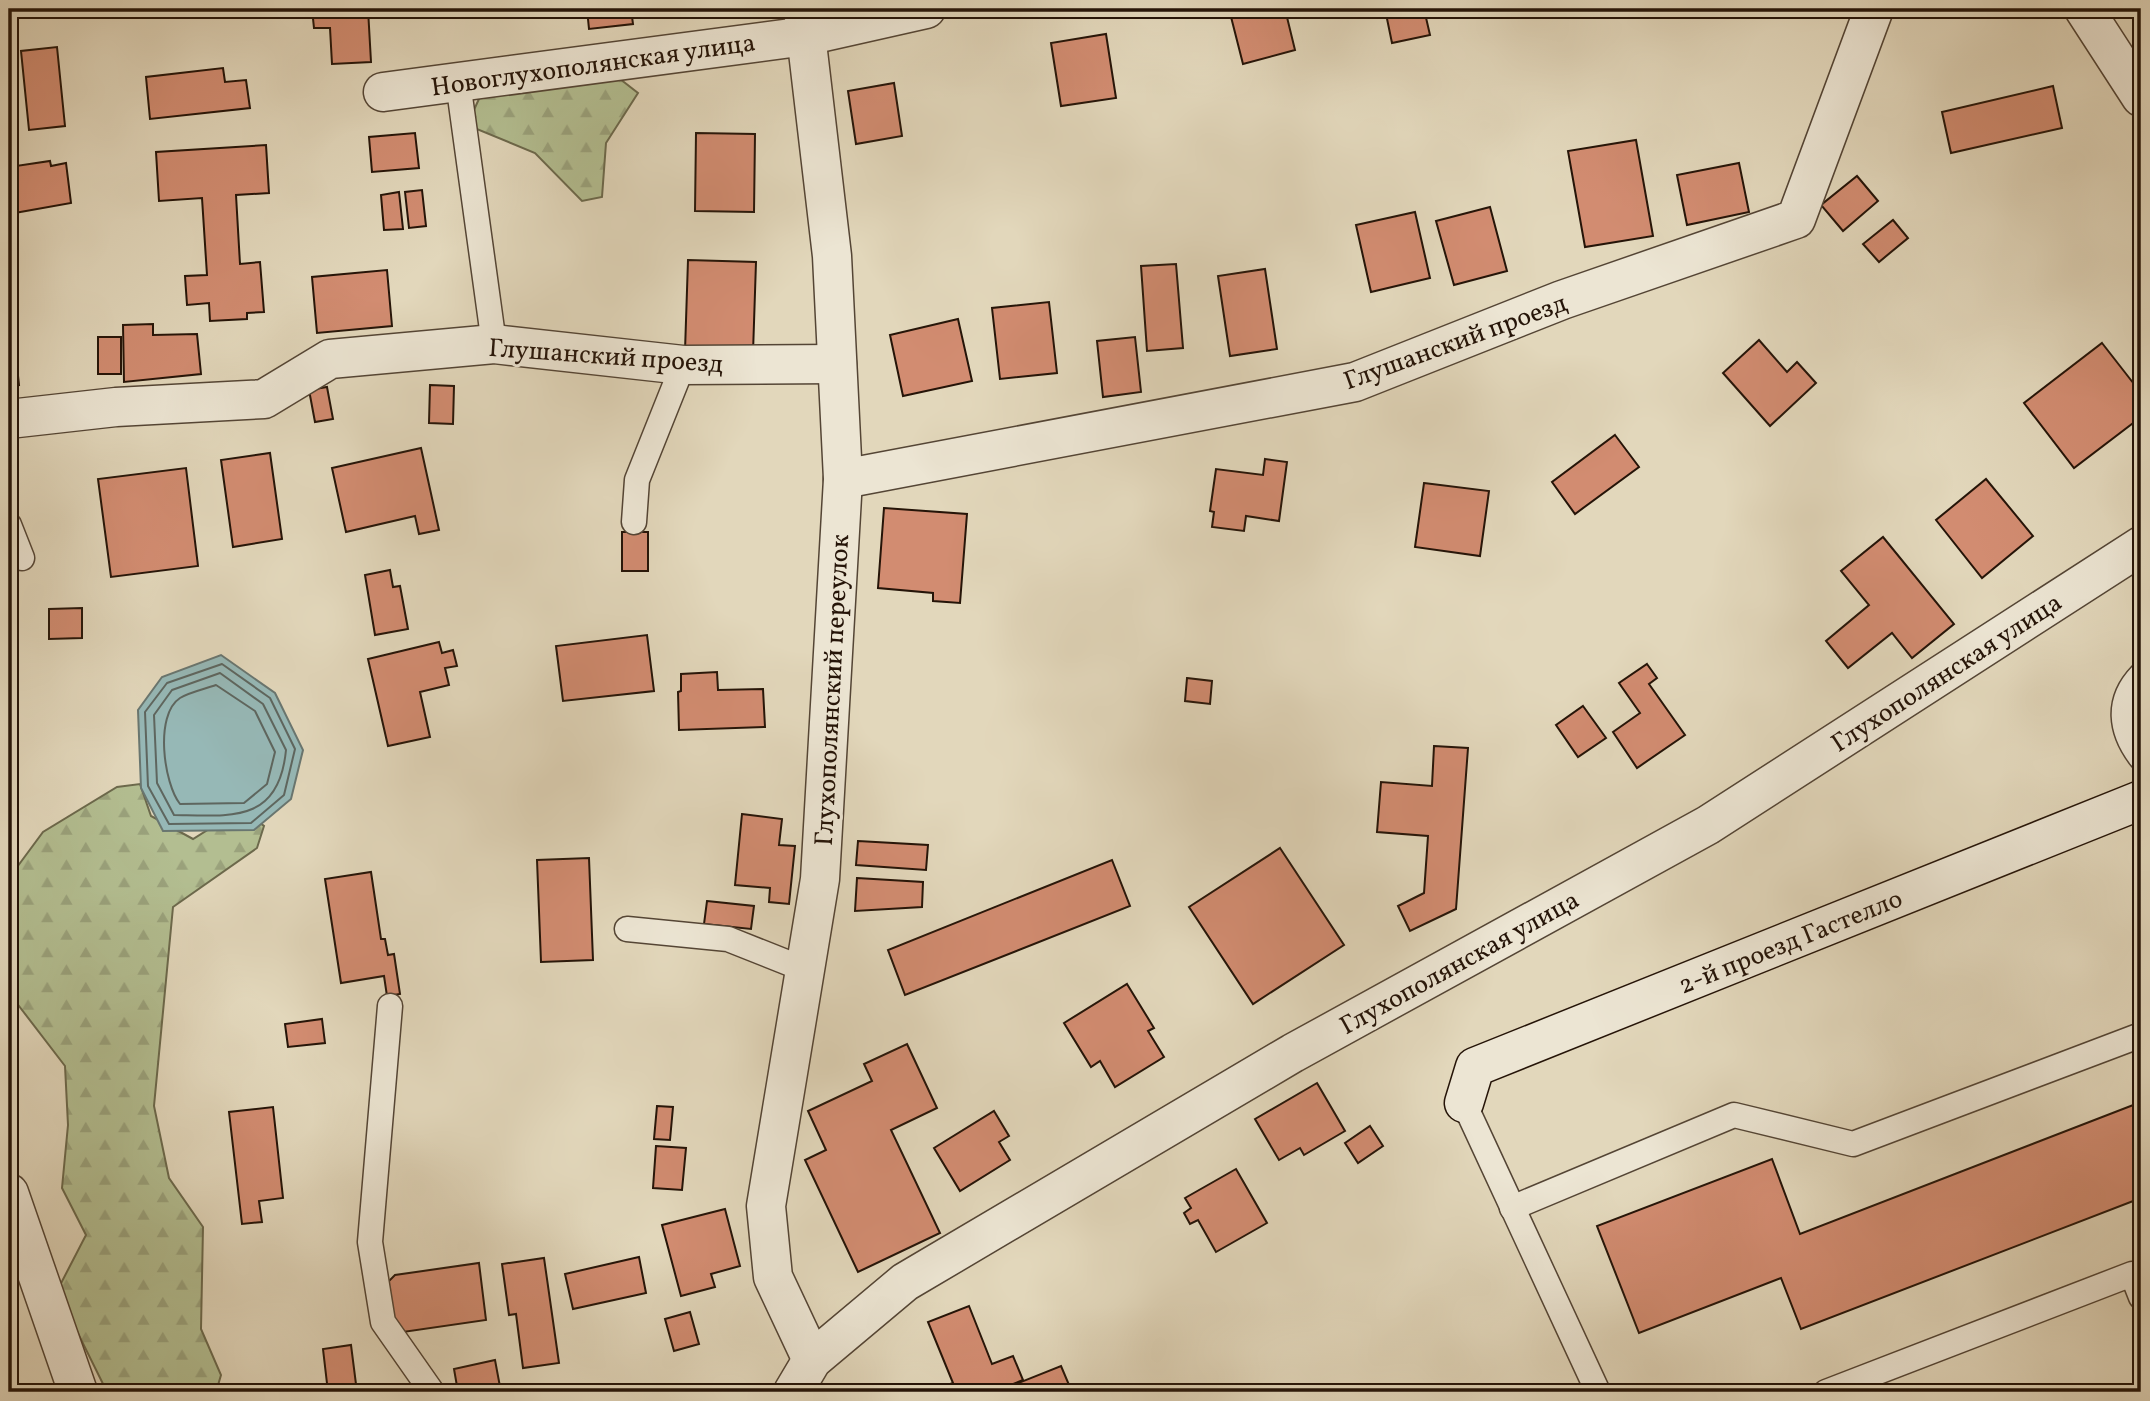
<svg xmlns="http://www.w3.org/2000/svg" width="2150" height="1401" font-family="Vollkorn,serif">
  <style>
    .forest { fill: url(#forest-firs); stroke: #6c694c; stroke-width: 2 }
    .water { fill: #96b8b6; stroke: #697670; stroke-width: 2 }
    .lines { fill: none; stroke-linecap: round; stroke-linejoin: round }
    .shore { stroke: #5e665f; stroke-width: 2 }
    .building { fill: #d28c71; stroke: #251408; stroke-width: 2 }
    .lane-casing { stroke: #544535; stroke-width: 27 }
    .street-casing { stroke: #544535; stroke-width: 41 }
    .secondary-casing { stroke: #251408; stroke-width: 41 }
    .lane { stroke: #ece5d3; stroke-width: 24 }
    .street { stroke: #ece5d3; stroke-width: 38 }
    .secondary { stroke: #ece5d3; stroke-width: 38 }
    .labels { text-anchor: middle; stroke-width: 6; stroke-linejoin: round; paint-order: stroke }
    .street-label { font-size: 26px; fill: #251408; stroke: #ece5d3 }
  </style>
  <defs>
    <pattern id="forest-firs" width="22" height="20" patternUnits="userSpaceOnUse" patternTransform="scale(1.75)"><rect width="22" height="20" fill="#b3be91"/><path d="M5 1l3.5 6h-7zM16 11l3.5 6h-7z" fill="#9aa27c"/></pattern>
  </defs>
  <rect width="100%" height="100%" fill="#e2d7bb"/>
  <filter id="stains"><feTurbulence type="fractalNoise" baseFrequency=".00286" numOctaves="4"/><feColorMatrix values="0 0 0 0 .2 0 0 0 0 .09 0 0 0 0 .02 0 0 0 .5 -.17"/></filter>
  <radialGradient id="worn" r=".72"><stop offset=".6" stop-color="#630" stop-opacity="0"/><stop offset="1" stop-color="#630" stop-opacity=".3"/></radialGradient>
  <g class="forest">
    <path d="M611,72L638,93L606,143L602,197L582,201L535,153L467,125L484,88Z"/>
    <path d="M140,784L151,816L193,839L241,809L264,826L257,848L173,907L154,1106L169,1178L203,1227L201,1329L221,1375L216,1392H107L57,1291L86,1235L62,1188L68,1125L65,1066L9,993V878L43,832L117,787Z"/>
  </g>
  <path class="water" d="M221,655L275,693L303,750L291,799L254,830L163,831L141,788L138,710L162,677Z"/>
  <g class="lines">
    <g class="shore">
      <path d="M222,664L270,698L295,749L284,795L251,823L169,824L148,786L145,712L167,683Z"/>
      <path d="M220,673L263,704L286,750C279,823 232,816 174,815L157,783L154,715L172,690Z"/>
      <path d="M216,685L255,711L275,752L267,784L244,803L180,804C164,784 154,715 180,698C190,692 205,689 216,685Z"/>
    </g>
  </g>
  <g class="building">
    <path d="M312,9H368L371,62L332,64L330,28H314Z"/>
    <path d="M587,9H631L633,24L589,29Z"/>
    <path d="M1229,9H1285L1295,50L1243,64Z"/>
    <path d="M1385,9H1424L1430,35L1392,43Z"/>
    <path d="M1106,34L1116,98L1061,106L1051,43Z"/>
    <path d="M57,47L65,126L29,130L21,51Z"/>
    <path d="M223,68L225,82L246,80L250,108L150,119L146,77Z"/>
    <path d="M894,83L902,136L856,144L848,91Z"/>
    <path d="M2053,86L2062,128L1951,153L1942,112Z"/>
    <path d="M415,133L419,168L372,172L369,137Z"/>
    <path d="M696,133L755,134L754,212L695,211Z"/>
    <path d="M1636,140L1653,236L1585,247L1568,151Z"/>
    <path d="M266,145L269,193L236,195L240,264L260,262L264,312L247,313V319L210,321L209,303L187,305L185,276L207,275L202,198L159,201L156,152Z"/>
    <path d="M50,161L51,166L66,163L71,203L9,214V167Z"/>
    <path d="M1739,163L1749,212L1687,225L1677,175Z"/>
    <path d="M1857,176L1878,201L1843,231L1821,205Z"/>
    <path d="M422,190L426,226L409,228L405,192Z"/>
    <path d="M399,192L403,229L384,230L381,195Z"/>
    <path d="M1490,207L1507,271L1454,285L1436,221Z"/>
    <path d="M1415,212L1430,278L1371,292L1356,225Z"/>
    <path d="M1893,220L1908,238L1879,262L1863,244Z"/>
    <path d="M688,260L756,262L753,353L685,351Z"/>
    <path d="M1176,264L1183,348L1147,351L1141,266Z"/>
    <path d="M1265,269L1277,349L1230,356L1218,276Z"/>
    <path d="M387,270L392,326L317,333L312,277Z"/>
    <path d="M9,293L19,385L9,386Z"/>
    <path d="M1049,302L1057,373L1000,379L992,308Z"/>
    <path d="M958,319L972,381L903,396L890,335Z"/>
    <path d="M153,324V335L197,334L201,374L124,382L123,325Z"/>
    <rect x="98" y="337" width="23" height="37"/>
    <path d="M1135,337L1141,392L1103,397L1097,341Z"/>
    <path d="M1759,340L1787,372L1797,362L1816,383L1770,426L1723,373Z"/>
    <path d="M2102,343L2141,393V417L2074,468L2024,403Z"/>
    <path d="M430,385L454,386L453,424L429,423Z"/>
    <path d="M327,387L333,419L315,422L309,390Z"/>
    <path d="M1615,435L1639,467L1575,514L1552,482Z"/>
    <path d="M421,448L439,530L419,534L415,516L346,532L332,468Z"/>
    <path d="M270,453L282,539L233,547L221,460Z"/>
    <path d="M1265,459L1287,462L1279,521L1246,516L1244,531L1212,527L1214,512L1210,511L1216,469L1263,475Z"/>
    <path d="M186,468L198,566L111,577L98,479Z"/>
    <path d="M1986,479L2033,536L1982,578L1936,520Z"/>
    <path d="M1424,483L1489,491L1480,556L1415,547Z"/>
    <path d="M884,508L967,514L960,603L933,601V593L878,588Z"/>
    <rect x="622" y="532" width="26" height="39"/>
    <path d="M1883,537L1954,624L1912,658L1892,633L1848,668L1826,641L1869,605L1841,571Z"/>
    <path d="M390,570L393,587L400,586L408,629L375,635L365,575Z"/>
    <path d="M82,608V638L49,639V609Z"/>
    <path d="M647,635L654,691L563,701L556,646Z"/>
    <path d="M439,642L442,653L453,650L457,666L445,668L449,685L420,692L430,737L388,746L368,659Z"/>
    <path d="M1647,664L1657,678L1649,684L1685,735L1637,768L1613,732L1640,713L1619,683Z"/>
    <path d="M717,672L718,690L763,689L765,727L679,730L678,692L681,691V674Z"/>
    <path d="M1187,678L1212,681L1210,704L1185,701Z"/>
    <path d="M1583,706L1606,738L1578,757L1556,725Z"/>
    <path d="M1434,746L1468,748L1456,909L1410,931L1398,906L1424,893L1428,836L1377,832L1381,782L1432,786Z"/>
    <path d="M742,814L782,819L779,845L795,846L789,904L769,902L770,888L735,885Z"/>
    <path d="M858,841L928,845L926,870L856,865Z"/>
    <path d="M1280,848L1344,945L1253,1004L1189,907Z"/>
    <path d="M589,858L593,960L541,962L537,860Z"/>
    <path d="M1112,860L1130,906L905,995L888,950Z"/>
    <path d="M371,872L381,939H385L388,955L394,954L400,994L387,996L384,976L341,983L325,879Z"/>
    <path d="M857,878L923,882L922,907L855,911Z"/>
    <path d="M707,901L754,906L751,929L704,924Z"/>
    <path d="M1127,984L1154,1028L1148,1031L1164,1057L1115,1087L1100,1061L1091,1067L1064,1023Z"/>
    <path d="M322,1019L325,1043L288,1047L285,1024Z"/>
    <path d="M907,1044L937,1108L891,1130L940,1233L858,1272L805,1160L826,1150L808,1111L872,1081L864,1064Z"/>
    <path d="M1317,1083L1345,1131L1304,1155L1300,1148L1279,1160L1255,1119Z"/>
    <path d="M2141,1102V1198L1801,1329L1781,1278L1639,1333L1597,1226L1772,1159L1800,1234Z"/>
    <path d="M657,1106L673,1107L670,1140L654,1139Z"/>
    <path d="M273,1107L283,1198L259,1201L262,1222L242,1224L229,1112Z"/>
    <path d="M994,1111L1009,1136L999,1142L1010,1160L960,1191L934,1148Z"/>
    <path d="M1370,1126L1383,1146L1358,1163L1345,1143Z"/>
    <path d="M656,1146L686,1148L682,1190L653,1188Z"/>
    <path d="M1236,1169L1267,1223L1216,1252L1198,1220L1190,1224L1184,1213L1191,1208L1185,1198Z"/>
    <path d="M725,1209L740,1266L711,1274L715,1287L681,1296L662,1225Z"/>
    <path d="M639,1257L646,1293L573,1309L565,1274Z"/>
    <path d="M544,1258L559,1363L523,1368L516,1314L509,1315L502,1264Z"/>
    <path d="M9,1262L18,1283L9,1288Z"/>
    <path d="M479,1263L486,1320L403,1332L388,1320L384,1286L395,1275Z"/>
    <path d="M969,1306L992,1364L1013,1356L1023,1380L993,1392H937L936,1389L953,1383L928,1322Z"/>
    <path d="M690,1312L699,1344L674,1351L665,1319Z"/>
    <path d="M351,1345L357,1392H328L323,1349Z"/>
    <path d="M495,1360L501,1392H458L454,1369Z"/>
    <path d="M1061,1366L1072,1392H996Z"/>
  </g>
  <g class="lines">
    <defs>
      <g id="lane">
        <path d="M458,82L494,344"/>
        <path d="M634,522L637,480L683,365"/>
        <path d="M9,525L22,558"/>
        <path d="M2141,675C2116,701 2120,731 2141,758"/>
        <path d="M627,929L728,939L806,970"/>
        <path d="M390,1006L370,1242L383,1322L432,1392"/>
        <path d="M1464,1103L1598,1392"/>
        <path d="M1512,1208L1734,1115L1853,1144L2141,1035"/>
        <path d="M1826,1392L2132,1274L2141,1297"/>
      </g>
      <g id="street">
        <path d="M803,9L832,256L843,479L820,879L766,1206L773,1277L812,1360"/>
        <path d="M2084,9L2141,97"/>
        <path d="M383,92L806,36L926,9"/>
        <path d="M9,419L116,407L264,399L330,359L494,344L683,365L837,364"/>
        <path d="M843,479L1355,382L1562,300L1796,219L1874,9"/>
        <path d="M9,1193L78,1392"/>
        <path d="M793,1392L812,1360L905,1282L1293,1053L1708,825L2141,546"/>
      </g>
      <path id="secondary" d="M1464,1103L1475,1067L2141,800"/>
    </defs>
    <use href="#lane" class="lane-casing"/>
    <use href="#street" class="street-casing"/>
    <use href="#secondary" class="secondary-casing"/>
    <use href="#lane" class="lane"/>
    <use href="#street" class="street"/>
    <use href="#secondary" class="secondary"/>
  </g>
  <g class="labels">
    <g class="street-label">
      <text transform="translate(593 64) rotate(-8)" y="9">Новоглухополянская улица</text>
      <text transform="translate(1455 341) rotate(-20)" y="9">Глушанский проезд</text>
      <text transform="translate(606 355) rotate(4)" y="9">Глушанский проезд</text>
      <text transform="translate(1946 672) rotate(-33)" y="9">Глухополянская улица</text>
      <text transform="translate(831 690) rotate(-87)" y="9">Глухополянский переулок</text>
      <text transform="translate(1790 941) rotate(-22)" y="9">2-й проезд Гастелло</text>
      <text transform="translate(1459 962) rotate(-29)" y="9">Глухополянская улица</text>
    </g>
  </g>
  <rect width="2150" height="1401" fill="none" stroke="#e2d7bb" stroke-width="35"/>
  <rect x="10" y="10" width="2129" height="1380" fill="none" stroke="#251408" stroke-width="3.5"/>
  <rect x="18" y="18" width="2115" height="1366" fill="none" stroke="#251408" stroke-width="2"/>
  <rect width="100%" height="100%" filter="url(#stains)"/>
  <rect width="100%" height="100%" fill="url(#worn)"/>
</svg>
